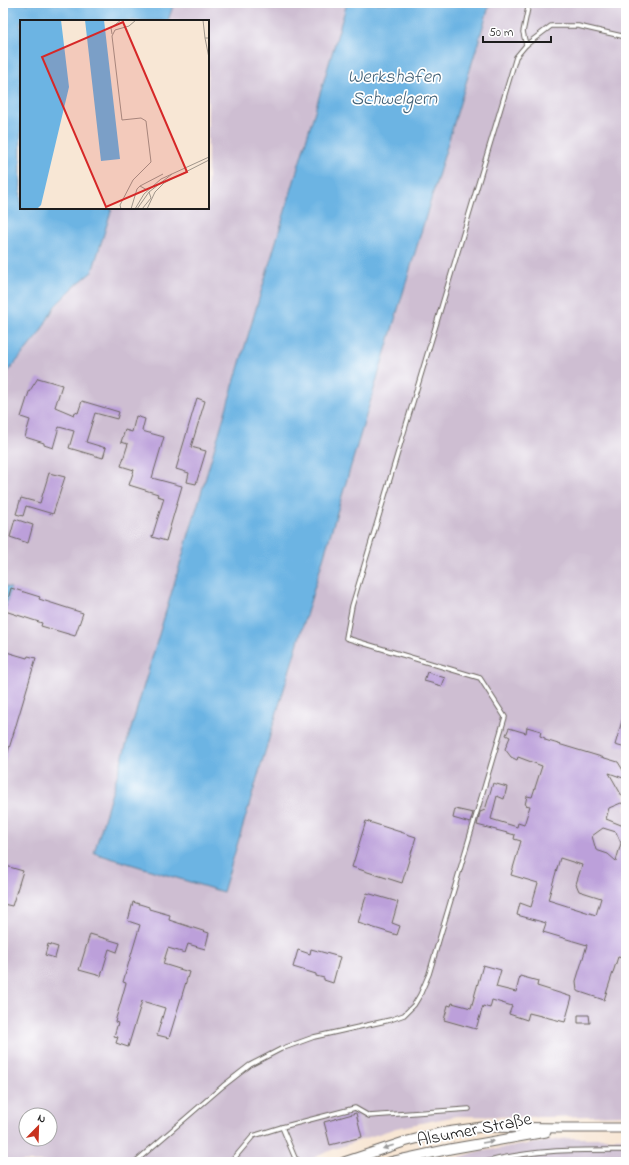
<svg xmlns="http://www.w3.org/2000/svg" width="629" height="1165" font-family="'Indie Flower',sans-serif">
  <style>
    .industrial { fill: #cebed2; fill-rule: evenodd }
    .water { fill: #6cb4e3; stroke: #446880 }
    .building { fill: #bca0da; fill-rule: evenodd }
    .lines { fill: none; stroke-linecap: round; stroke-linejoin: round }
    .service-casing { stroke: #69635d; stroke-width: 5.5 }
    .tertiary-casing { stroke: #69635d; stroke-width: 11 }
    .service { stroke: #fff; stroke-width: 3.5 }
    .tertiary { stroke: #fff; stroke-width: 9 }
    .oneway { fill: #999 }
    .labels { text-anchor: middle; stroke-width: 3.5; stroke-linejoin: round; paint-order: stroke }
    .street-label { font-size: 18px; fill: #1c1c1c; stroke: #fff }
    .water-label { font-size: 19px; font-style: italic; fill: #406076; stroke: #fff }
    .inset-road { fill: none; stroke: #a0968b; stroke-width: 1 }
    .view { fill: #d62828; fill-opacity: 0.15; stroke: #d62828; stroke-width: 2 }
    .inset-edge { fill: none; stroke: #1c1c1c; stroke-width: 2 }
  </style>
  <rect width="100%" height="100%" fill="#fff"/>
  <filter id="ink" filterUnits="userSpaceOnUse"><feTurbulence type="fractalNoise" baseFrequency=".025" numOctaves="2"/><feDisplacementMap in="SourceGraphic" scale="8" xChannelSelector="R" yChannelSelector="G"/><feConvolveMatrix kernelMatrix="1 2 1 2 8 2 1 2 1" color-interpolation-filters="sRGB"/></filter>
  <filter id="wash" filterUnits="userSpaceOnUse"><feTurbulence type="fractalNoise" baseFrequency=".012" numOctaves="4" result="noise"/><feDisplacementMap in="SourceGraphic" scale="16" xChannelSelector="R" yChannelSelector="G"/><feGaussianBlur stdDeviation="0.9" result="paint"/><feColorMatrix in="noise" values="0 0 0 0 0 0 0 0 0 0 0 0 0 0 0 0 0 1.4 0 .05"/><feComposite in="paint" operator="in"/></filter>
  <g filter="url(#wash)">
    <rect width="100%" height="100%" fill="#f8e7d5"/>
    <g class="industrial">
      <path d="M174,3H347L95,852L223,892L490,3H626V1115L547,1117L456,1116L396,1128L334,1149L304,1162H3V378L39,334L55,307L76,285L92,272L112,208H208V21H168ZM26,1115H50V1139H26Z"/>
      <path d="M569,1138H626V1162H444L476,1152Z"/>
    </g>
    <g class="water">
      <path d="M3,3H174L168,21H21V208H112L92,272L76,285L55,306L39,334L3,378Z"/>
      <path d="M347,3H490L223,892L94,853Z"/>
      <path d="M3,586L11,588L5,611L3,610Z"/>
    </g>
    <g id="blocks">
      <g class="building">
        <path d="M38,378L62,385L55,407L74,415L75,412L78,413L82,401L119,412L117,419L95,413L86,442L106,448L103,458L69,448L74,431L59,427L53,448L44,445V443L25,437L30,420L21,417L29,392Z"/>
        <path d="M197,398L205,401L191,447L206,451L196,484L187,482L189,473L176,469Z"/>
        <path d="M136,416L145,419L142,431L164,437L152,478L182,486L166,541L152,537L164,498L157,496L158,494L129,485L134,470L121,466L128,444L121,442L125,430L132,432Z"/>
        <path d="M49,473L65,477L53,514L26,506L23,516L16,514L21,498L40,503Z"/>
        <path d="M15,519L33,525L28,543L10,537Z"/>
        <path d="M11,588L40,597L39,599L83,613L75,636L41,626L42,623L5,611Z"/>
        <path d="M3,651L27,658L28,656L36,658L5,762H3Z"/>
        <path d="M427,672L445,678L442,686L424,681Z"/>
        <path d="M624,714H626V748L615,745Z"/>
        <path d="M527,727L541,731L540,736L545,738V740L618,762L626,775V779L609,773L622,796L626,797V805L621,803L609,808L606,819L626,827V959L618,957L604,1000L577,991L576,981L587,945L543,932L546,923L517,915L520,903L531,907L538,883L511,875L521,841L514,839L515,835L477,825L480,812L485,810L493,783L507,787L504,799L497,796L491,819L517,827L518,823L524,825L530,806L525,805L527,796L532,797L542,766L518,757L517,760L511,757L505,749L510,737L506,735L509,728L526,733ZM603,828L616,832L621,843L616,861L608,854L596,850L592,836ZM560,858L582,865L576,884L579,891L601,898L596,915L548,900Z"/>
        <path d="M455,809L473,813L470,823L453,818Z"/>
        <path d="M366,821L416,837L402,883L352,867Z"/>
        <path d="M6,866L23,871L12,906L3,904V875Z"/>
        <path d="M367,893L398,902L392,923L400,926L397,935L358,923Z"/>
        <path d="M133,902L149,907V909L170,915L169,920L209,933L205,949L188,944L185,953L168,948L163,964L189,972L169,1038L157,1035L165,1008L142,1001L128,1047L116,1043L118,1037L114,1036L118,1023L115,1022L126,983L123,982L140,925L128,921Z"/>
        <path d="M90,934L120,943L117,952L109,949L101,976L79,970Z"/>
        <path d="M48,944L58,947L55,958L45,955Z"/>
        <path d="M311,949L340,957L333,983L324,980V978L316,976V974L293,967L298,950L310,954Z"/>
        <path d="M483,965L501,970L496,987L516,992L520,976L538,981L537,986L572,997L565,1022L529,1013L527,1020L509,1014L512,1006L492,1000L490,1008L483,1006L476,1029L444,1020L448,1005L451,1006L452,1003L471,1008Z"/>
        <path d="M578,1015H589L590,1023H578Z"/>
        <path d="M356,1113L362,1137L330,1145L324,1122Z"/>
      </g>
    </g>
  </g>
  <g filter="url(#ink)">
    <use href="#blocks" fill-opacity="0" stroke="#69635d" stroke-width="1"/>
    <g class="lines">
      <defs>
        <g id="service">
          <path d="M526,45L523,32L529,3"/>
          <path d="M282,1127L355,1108L369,1116L469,1109"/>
          <path d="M135,1162L223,1086L250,1065L281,1049L314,1037L390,1020L404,1015L414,1005L420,995L429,974L505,717L480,678L346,638L352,606L516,57L526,45L551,26H578L626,37"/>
          <path d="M231,1162L253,1136L282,1127L295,1158L301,1162"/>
          <path d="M486,1162C533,1149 577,1150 626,1150"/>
        </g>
        <g id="tertiary">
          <path d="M344,1162L404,1142L439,1133L482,1127L565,1128H626"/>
          <path d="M390,1162L450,1149L546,1132"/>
        </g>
      </defs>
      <use href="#service" class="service-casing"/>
      <use href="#tertiary" class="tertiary-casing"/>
      <use href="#service" class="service"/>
      <use href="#tertiary" class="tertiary"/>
    </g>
    <defs><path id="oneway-solid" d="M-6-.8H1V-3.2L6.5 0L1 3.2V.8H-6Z"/></defs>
    <g class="oneway">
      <use href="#oneway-solid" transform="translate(488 1142) rotate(-10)"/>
      <use href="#oneway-solid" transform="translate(388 1147) rotate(162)"/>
    </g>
  </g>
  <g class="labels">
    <g class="street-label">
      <text transform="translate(474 1129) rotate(-11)" y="6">Alsumer Straße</text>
    </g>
    <g class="water-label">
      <text x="394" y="82">Werkshafen<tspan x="394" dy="22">Schwelgern</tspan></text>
    </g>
  </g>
  <g transform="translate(20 20)">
    <rect width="189" height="189" fill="#f8e7d5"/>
    <path d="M0,0H41L49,67L21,185L17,189H0ZM65,0H84L100,139L81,141Z" fill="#6cb4e3"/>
    <path class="inset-road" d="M183,0L185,18H189M92,14L91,8L101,0M185,18L189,38M120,166L143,154M101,189L100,185L113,160L131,142L126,101L121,98L102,100L92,16L95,10L109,6L116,0M111,189L117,169L120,166L127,170M115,189L124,174L141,159L189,137M117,189L129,172L152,154M122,189L131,178L129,172M127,189L135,172L144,163L189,140"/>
    <path class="view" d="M103,2L167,152L86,187L22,37Z"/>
    <rect width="189" height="189" class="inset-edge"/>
  </g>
  <rect width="629" height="1165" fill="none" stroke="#fff" stroke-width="16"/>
  <g transform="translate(38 1127) rotate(23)"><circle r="19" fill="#ffffff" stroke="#a4a4a4"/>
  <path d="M0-3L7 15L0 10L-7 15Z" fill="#c8321e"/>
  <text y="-6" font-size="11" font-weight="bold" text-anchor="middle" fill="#1c1c1c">N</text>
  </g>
  <path d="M483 36v6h68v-6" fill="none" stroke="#1c1c1c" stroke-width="2"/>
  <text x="489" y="36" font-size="12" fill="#1c1c1c" stroke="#ffffff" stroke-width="3" paint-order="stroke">50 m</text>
</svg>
